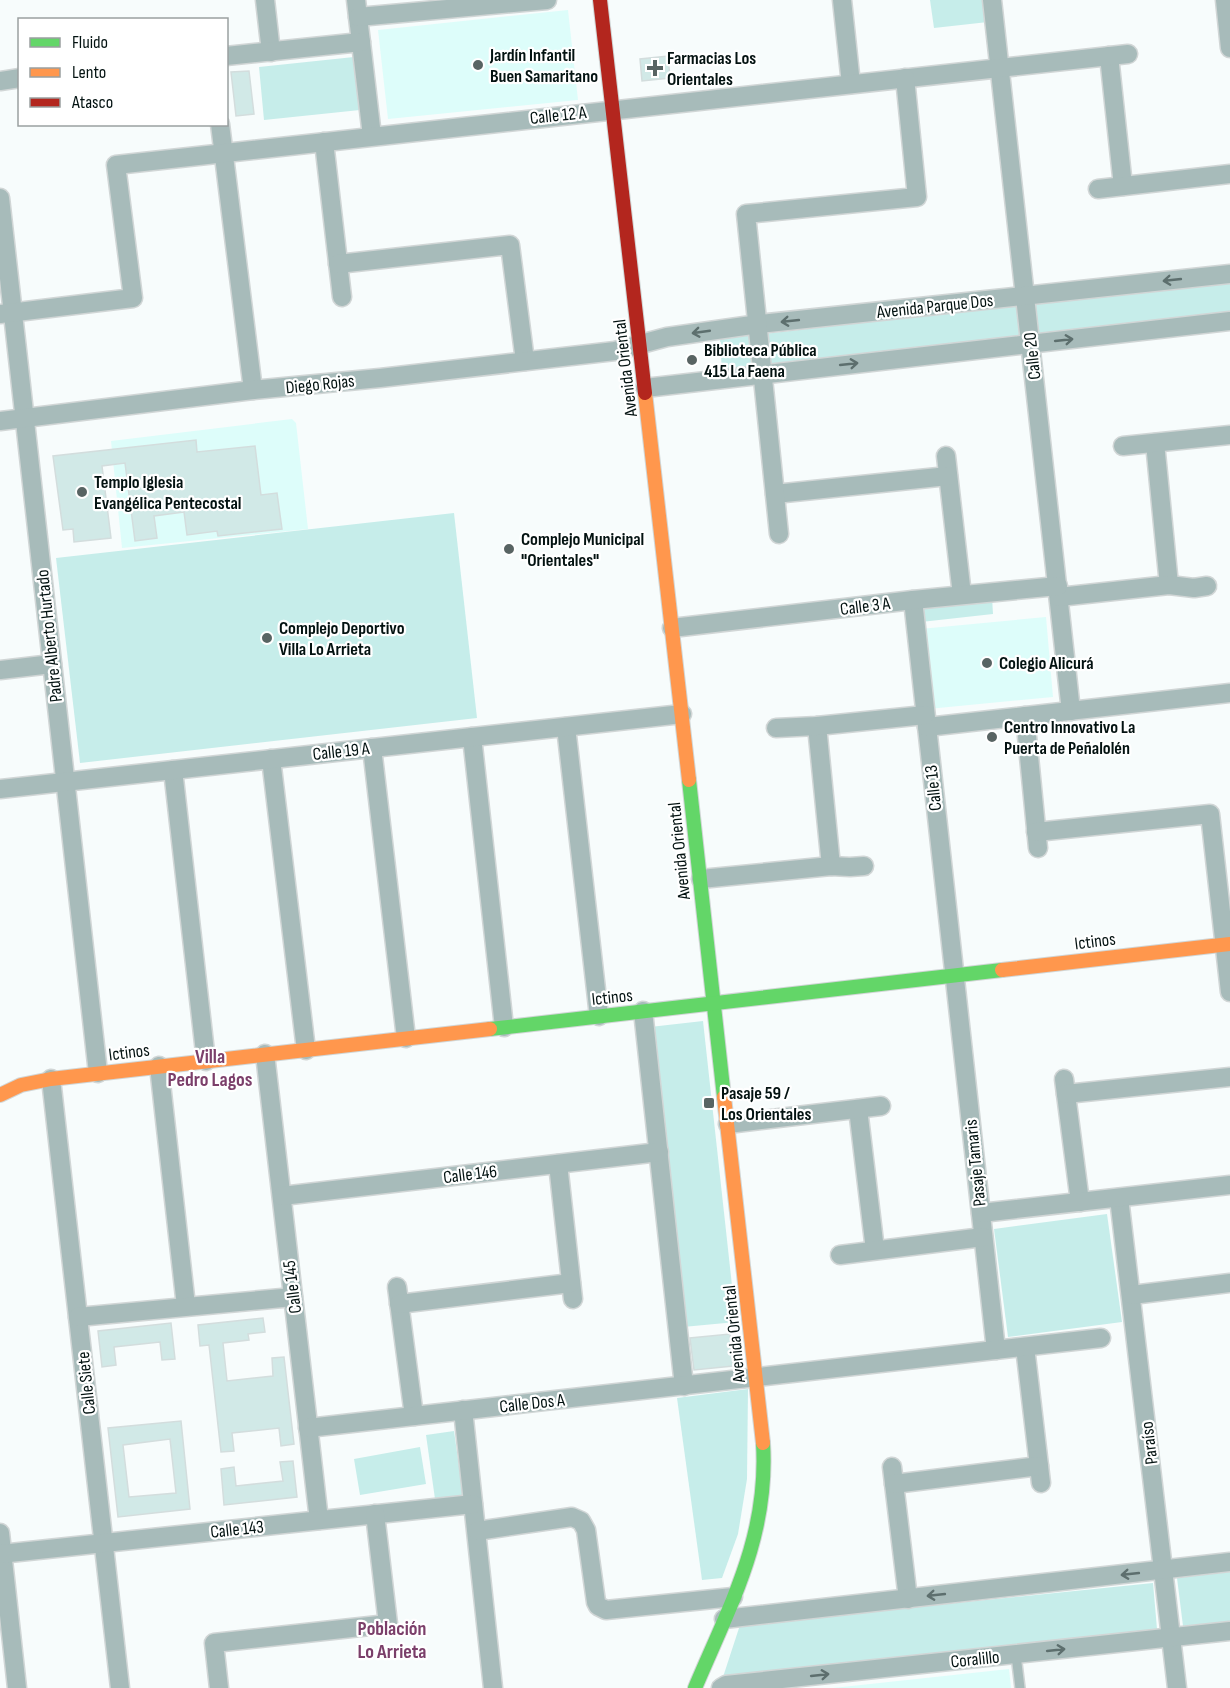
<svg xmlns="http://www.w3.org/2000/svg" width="1230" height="1688" font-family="'Sofia Sans Condensed',sans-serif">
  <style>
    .built { fill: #ddfdfa }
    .green { fill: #c6edea }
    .building { fill: #d1e9e7; stroke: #d3dddd; stroke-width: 1.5; fill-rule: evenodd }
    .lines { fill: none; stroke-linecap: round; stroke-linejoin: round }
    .lane-casing { stroke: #d1d6d6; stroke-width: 12 }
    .street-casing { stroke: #d1d6d6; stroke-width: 21 }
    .fast-casing { stroke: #d1d6d6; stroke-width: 16 }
    .slow-casing { stroke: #d1d6d6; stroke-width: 16 }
    .jam-casing { stroke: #d1d6d6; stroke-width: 16 }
    .lane { stroke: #a7bbba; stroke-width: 9 }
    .street { stroke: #a7bbba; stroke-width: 18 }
    .fast { stroke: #63d668; stroke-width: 14 }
    .slow { stroke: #ff974d; stroke-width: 14 }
    .jam { stroke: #b3261e; stroke-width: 14 }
    .oneway { stroke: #5d6f6e }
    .poi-dot { fill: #586463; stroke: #fff; stroke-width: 2 }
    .labels { text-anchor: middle; stroke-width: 4.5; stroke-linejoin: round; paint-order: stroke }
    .poi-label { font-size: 18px; font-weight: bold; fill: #031211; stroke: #fff; text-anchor: start }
    .street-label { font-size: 18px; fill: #031211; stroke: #fff }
    .neighbourhood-label { font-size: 20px; font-weight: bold; fill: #7b3f6a; stroke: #fff }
  </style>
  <rect width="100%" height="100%" fill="#f7fcfc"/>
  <g class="built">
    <path d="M568,10L578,100L388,119L378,30Z"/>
    <path d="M292,419L296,423L308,529L122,548L111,441Z"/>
    <path d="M1046,617L1053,697L928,709L920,629Z"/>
    <path d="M1009,1669L1011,1688H833Z"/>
  </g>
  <g class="green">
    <path d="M930,0H985L988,22L934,28Z"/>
    <path d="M354,57L360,110L264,120L259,67Z"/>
    <path d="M1230,280V315L722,373L720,339Z"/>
    <path d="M454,513L477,718L80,763L56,558Z"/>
    <path d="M992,597L993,614L921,622L919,604Z"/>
    <path d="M703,1021L736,1322L683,1327L650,1027Z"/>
    <path d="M1107,1214L1122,1322L1008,1337L994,1229Z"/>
    <path d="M748,1389L747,1479L738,1534L722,1578L702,1580L677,1398Z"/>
    <path d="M454,1431L463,1495L435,1499L426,1435Z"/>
    <path d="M420,1447L426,1484L360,1495L354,1459Z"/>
    <path d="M1230,1572V1621L1183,1626L1177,1578Z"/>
    <path d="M1153,1583L1157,1629L723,1677L740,1625Z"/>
  </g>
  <g class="building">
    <path d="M668,56L670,78L642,81L640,59Z"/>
    <path d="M249,71L254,114L236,116L231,72Z"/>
    <path d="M196,440L197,452L255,446L261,495L277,493L282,529L218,536L217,531L187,535L184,512L154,516L157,538L135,541L125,463L102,466L111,538L74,542L73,529L63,530L53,456Z"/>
    <path d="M263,1318L265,1332L248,1334L249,1340L223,1343L227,1381L273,1376L272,1358L284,1357L294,1444L281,1446L279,1428L232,1433L234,1451L221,1452L209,1345L200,1346L198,1325Z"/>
    <path d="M171,1323L175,1359L162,1360L160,1342L114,1347L116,1365L102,1367L98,1331Z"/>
    <path d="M730,1334L733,1366L694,1370L690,1338Z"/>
    <path d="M181,1421L190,1509L118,1517L108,1428ZM170,1439L176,1493L129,1497L123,1445Z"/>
    <path d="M293,1461L297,1497L224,1505L221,1469L234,1467L236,1486L283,1481L280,1462Z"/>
  </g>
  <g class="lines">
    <defs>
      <path id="lane" d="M1016,1655L1020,1688"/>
      <g id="street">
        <path d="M265,0L271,52"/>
        <path d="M356,0L372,136"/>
        <path d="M842,0L851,84"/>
        <path d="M992,0L1071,711"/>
        <path d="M1225,0L1230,48"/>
        <path d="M358,17L547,0"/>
        <path d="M226,56L361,42"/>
        <path d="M1109,56L1123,186"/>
        <path d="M0,81L20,78"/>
        <path d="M220,124L253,390"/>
        <path d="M324,142L342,297"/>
        <path d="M1098,189L1230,174"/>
        <path d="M0,198L98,1073"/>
        <path d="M338,264L510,245L525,361"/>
        <path d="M0,314L133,298L116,165L1128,54"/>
        <path d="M645,388L1230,321"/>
        <path d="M0,421L253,390L380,378L615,351L667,337L759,324L1230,274"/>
        <path d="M1155,443L1169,585"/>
        <path d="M1123,446L1230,435"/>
        <path d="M946,456L962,595"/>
        <path d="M775,494L948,476"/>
        <path d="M779,534L746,214L917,197L905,78"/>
        <path d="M1059,597L1169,585L1194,588L1207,586"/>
        <path d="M913,600L996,1350"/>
        <path d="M672,628L913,600L1058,586"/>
        <path d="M0,670L52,664"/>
        <path d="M1025,716L1038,848"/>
        <path d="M817,726L831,866"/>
        <path d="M566,727L599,1016"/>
        <path d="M927,727L1230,693"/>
        <path d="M776,728L817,726L925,715"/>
        <path d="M472,737L504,1027"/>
        <path d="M372,748L406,1038"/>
        <path d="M271,759L306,1050"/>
        <path d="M173,770L206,1061"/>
        <path d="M0,789L682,714"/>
        <path d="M1036,832L1210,814L1230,992"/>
        <path d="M701,879L831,866L850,867L864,866"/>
        <path d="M643,1011L684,1386"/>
        <path d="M265,1054L319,1520"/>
        <path d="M159,1066L186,1306"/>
        <path d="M51,1079L120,1688"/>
        <path d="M1064,1079L1080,1202"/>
        <path d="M1066,1094L1230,1077"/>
        <path d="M858,1109L875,1250"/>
        <path d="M728,1124L881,1106"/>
        <path d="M558,1164L573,1299"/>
        <path d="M282,1196L659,1152"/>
        <path d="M1119,1198L1177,1688"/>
        <path d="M981,1213L1230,1185"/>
        <path d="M840,1255L983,1237"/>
        <path d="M397,1287L414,1416"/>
        <path d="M1132,1295L1230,1283"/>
        <path d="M399,1304L571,1283"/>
        <path d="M78,1317L293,1297"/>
        <path d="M1025,1347L1041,1483"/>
        <path d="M463,1410L493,1688"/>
        <path d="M308,1428L1101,1338"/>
        <path d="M892,1467L908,1599"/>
        <path d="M894,1484L1039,1466"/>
        <path d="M477,1531L572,1517L581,1521L586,1530L596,1602L598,1606L606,1610L733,1597"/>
        <path d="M0,1533L17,1688"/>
        <path d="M0,1554L473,1504"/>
        <path d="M724,1619L1230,1562"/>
        <path d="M219,1688L214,1643L388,1624L375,1514"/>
        <path d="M721,1688L726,1685L1230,1631"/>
      </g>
      <g id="fast">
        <path d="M689,780L724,1097"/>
        <path d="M490,1029L1002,970"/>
        <path d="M695,1688C730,1605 769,1536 763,1443"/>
      </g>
      <g id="slow">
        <path d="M645,393L689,780"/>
        <path d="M1002,970L1230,944"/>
        <path d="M0,1095L21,1085L51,1079L490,1029"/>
        <path d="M724,1097L763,1443"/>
      </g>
      <path id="jam" d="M600,0L645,393"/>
    </defs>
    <use href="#lane" class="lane-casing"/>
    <use href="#street" class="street-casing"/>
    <use href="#fast" class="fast-casing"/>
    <use href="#slow" class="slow-casing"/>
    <use href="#jam" class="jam-casing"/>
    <use href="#lane" class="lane"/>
    <use href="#street" class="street"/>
    <use href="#fast" class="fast"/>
    <use href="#slow" class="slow"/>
    <use href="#jam" class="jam"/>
  </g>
  <defs><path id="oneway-shaft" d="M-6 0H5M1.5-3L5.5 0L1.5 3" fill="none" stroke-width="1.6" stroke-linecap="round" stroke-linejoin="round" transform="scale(1.5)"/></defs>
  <g class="oneway">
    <use href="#oneway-shaft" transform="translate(1172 280) rotate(174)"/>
    <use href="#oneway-shaft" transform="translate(790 321) rotate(174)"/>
    <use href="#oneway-shaft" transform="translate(701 332) rotate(172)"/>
    <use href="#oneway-shaft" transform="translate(1064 340) rotate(-6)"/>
    <use href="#oneway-shaft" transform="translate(849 364) rotate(-6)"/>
    <use href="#oneway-shaft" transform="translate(1130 1574) rotate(174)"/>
    <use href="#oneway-shaft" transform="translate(936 1595) rotate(174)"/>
    <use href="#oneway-shaft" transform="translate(1056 1650) rotate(-6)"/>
    <use href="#oneway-shaft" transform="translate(820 1675) rotate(-6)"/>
  </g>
  <g class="poi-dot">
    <circle cx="478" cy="65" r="6"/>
    <path d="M652 59h6v6h6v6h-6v6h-6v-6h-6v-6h6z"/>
    <circle cx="692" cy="360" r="6"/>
    <circle cx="82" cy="492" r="6"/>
    <circle cx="509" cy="549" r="6"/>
    <circle cx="267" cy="638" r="6"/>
    <circle cx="987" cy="663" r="6"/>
    <circle cx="992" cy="737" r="6"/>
    <rect x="703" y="1097" width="12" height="12" rx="3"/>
  </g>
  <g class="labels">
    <g class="poi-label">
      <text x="490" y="61">Jardín Infantil<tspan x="490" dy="21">Buen Samaritano</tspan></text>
      <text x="667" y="64">Farmacias Los<tspan x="667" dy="21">Orientales</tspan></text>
      <text x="704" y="356">Biblioteca Pública<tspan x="704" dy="21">415 La Faena</tspan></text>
      <text x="94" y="488">Templo Iglesia<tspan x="94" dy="21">Evangélica Pentecostal</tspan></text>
      <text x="521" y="545">Complejo Municipal<tspan x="521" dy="21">"Orientales"</tspan></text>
      <text x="279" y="634">Complejo Deportivo<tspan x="279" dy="21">Villa Lo Arrieta</tspan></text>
      <text x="999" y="669">Colegio Alicurá</text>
      <text x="1004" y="733">Centro Innovativo La<tspan x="1004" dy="21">Puerta de Peñalolén</tspan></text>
      <text x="721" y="1099">Pasaje 59 /<tspan x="721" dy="21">Los Orientales</tspan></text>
    </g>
    <g class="street-label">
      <text transform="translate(558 115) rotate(-6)" y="6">Calle 12 A</text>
      <text transform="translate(935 306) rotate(-6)" y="6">Avenida Parque Dos</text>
      <text transform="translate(1032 356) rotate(-96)" y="6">Calle 20</text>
      <text transform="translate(625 368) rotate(-97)" y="6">Avenida Oriental</text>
      <text transform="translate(320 384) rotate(-6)" y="6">Diego Rojas</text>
      <text transform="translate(865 606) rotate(-7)" y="6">Calle 3 A</text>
      <text transform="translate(49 636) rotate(-96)" y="6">Padre Alberto Hurtado</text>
      <text transform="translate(341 751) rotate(-6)" y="6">Calle 19 A</text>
      <text transform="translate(933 788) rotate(-96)" y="6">Calle 13</text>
      <text transform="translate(679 851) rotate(-96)" y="6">Avenida Oriental</text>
      <text transform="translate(1095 941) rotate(-7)" y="6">Ictinos</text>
      <text transform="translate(612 997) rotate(-6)" y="6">Ictinos</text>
      <text transform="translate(129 1052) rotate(-7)" y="6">Ictinos</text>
      <text transform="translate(975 1163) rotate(-96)" y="6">Pasaje Tamaris</text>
      <text transform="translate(470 1174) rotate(-7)" y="6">Calle 146</text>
      <text transform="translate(292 1287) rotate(-97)" y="6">Calle 145</text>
      <text transform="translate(734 1334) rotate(-96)" y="6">Avenida Oriental</text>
      <text transform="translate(86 1383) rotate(-96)" y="6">Calle Siete</text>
      <text transform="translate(532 1403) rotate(-6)" y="6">Calle Dos A</text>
      <text transform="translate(1149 1443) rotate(-97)" y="6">Paraíso</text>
      <text transform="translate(237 1529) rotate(-6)" y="6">Calle 143</text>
      <text transform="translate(975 1659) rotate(-6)" y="6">Coralillo</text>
    </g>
    <g class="neighbourhood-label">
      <text x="210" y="1063">Villa<tspan x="210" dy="23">Pedro Lagos</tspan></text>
      <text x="392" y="1635">Población<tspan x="392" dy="23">Lo Arrieta</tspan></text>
    </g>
  </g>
  <rect x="18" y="18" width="210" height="108" fill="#ffffff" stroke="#9aa0a0" stroke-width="1.5"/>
  <rect x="30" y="38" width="30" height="9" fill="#63d668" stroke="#9aa0a0" stroke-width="1.5"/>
  <text x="72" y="48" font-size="18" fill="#031211">Fluido</text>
  <rect x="30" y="68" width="30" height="9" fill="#ff974d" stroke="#9aa0a0" stroke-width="1.5"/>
  <text x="72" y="78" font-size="18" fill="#031211">Lento</text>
  <rect x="30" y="98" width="30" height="9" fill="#b3261e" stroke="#9aa0a0" stroke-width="1.5"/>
  <text x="72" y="108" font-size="18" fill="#031211">Atasco</text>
</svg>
